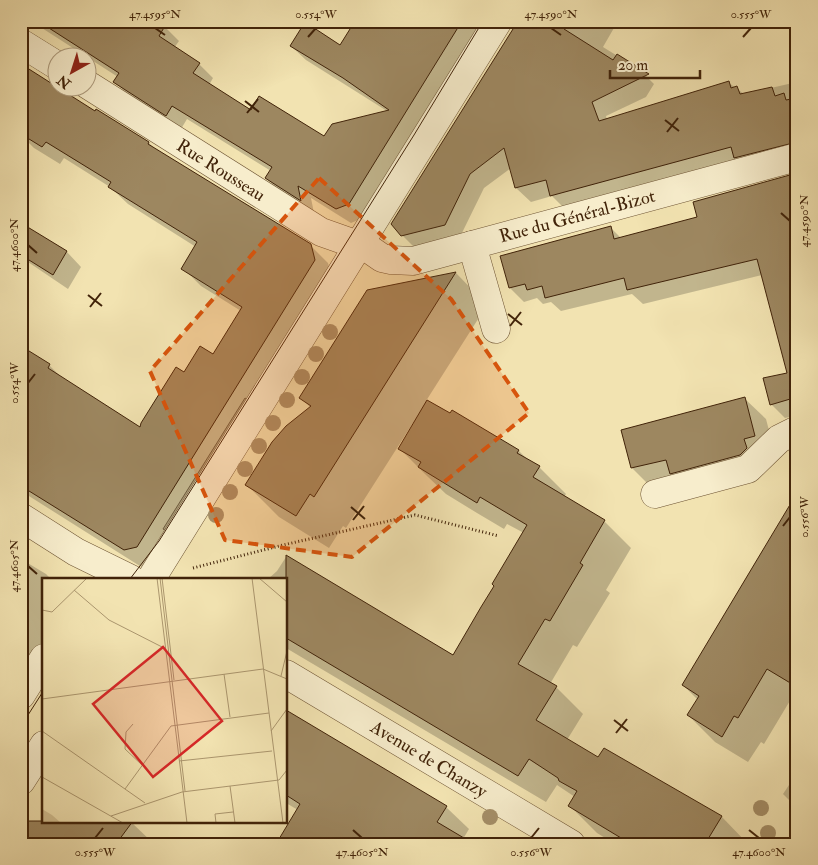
<svg xmlns="http://www.w3.org/2000/svg" width="818" height="865" font-family="'IM FELL Double Pica',serif">
  <style>
    .green { fill: #d4c294; stroke: #8a724e }
    .shadow { fill: #0003 }
    .building { fill: #9d8760; stroke: #412309 }
    .lines { fill: none; stroke-linecap: round; stroke-linejoin: round }
    .minor-casing { stroke: #6d5333; stroke-width: 29 }
    .path { stroke: #412309; stroke-width: 3; stroke-dasharray: 1 2.5; stroke-linecap: butt }
    .minor { stroke: #f7edcc; stroke-width: 28 }
    .tram { stroke: #412309; stroke-width: 1 }
    .tree { fill: #a58f68 }
    .marked { fill: #d7540c; fill-opacity: 0.2; stroke: #d7540c; stroke-width: 4; stroke-dasharray: 10 6; stroke-linejoin: round }
    .ticks { fill: none; stroke: #412309; stroke-width: 2 }
    .labels { text-anchor: middle; stroke-width: 4; stroke-linejoin: round; paint-order: stroke }
    .street-label { font-size: 18px; fill: #412309; stroke: #f7edcc }
    .inset-road { fill: none; stroke: #ab966e; stroke-width: 1 }
    .view { fill: #d62828; fill-opacity: 0.15; stroke: #d62828; stroke-width: 2.5 }
    .inset-edge { fill: none; stroke: #412309; stroke-width: 2.5 }
    .neatline { fill: none; stroke: #412309; stroke-width: 2 }
    .ticks-label { font-size: 12px; text-anchor: middle; fill: #412309 }
  </style>
  <rect width="100%" height="100%" fill="#f2e3b1"/>
  <filter id="stains"><feTurbulence type="fractalNoise" baseFrequency=".004" numOctaves="4"/><feColorMatrix values="0 0 0 0 .2 0 0 0 0 .09 0 0 0 0 .02 0 0 0 .5 -.17"/></filter>
  <radialGradient id="worn" r=".72"><stop offset=".6" stop-color="#630" stop-opacity="0"/><stop offset="1" stop-color="#630" stop-opacity=".3"/></radialGradient>
  <path class="green" d="M245,398L253,403L171,534L163,529Z"/>
  <g class="shadow">
    <path d="M31,21H156L165,27L179,41L174,48L199,64L213,78L209,85L251,111L325,137L387,111L306,60L291,46L341,47L357,21H485L363,218L351,223L311,198L314,213L280,192L266,178L271,171L187,119L181,129L129,96L115,82L118,77Z"/>
    <path d="M519,21H618L603,47L640,70L654,84L646,97L606,116L607,120L729,83L744,94L797,82V159L566,210L552,196L531,202L516,188L511,168L484,188L459,239L417,250L402,235Z"/>
    <path d="M784,21H797V25L793,27Z"/>
    <path d="M21,66L95,112L97,110L149,143L156,150L310,245L328,263L332,278L143,568L21,491V347L49,365L64,380L141,429L184,374L213,355L241,311L201,286L183,268L196,247L128,204L110,187L64,158L60,164L34,148L21,135Z"/>
    <path d="M797,175V415L785,418L771,404L789,374L762,275L643,304L632,294L561,311L551,302L543,304L537,298L524,302L510,288L502,257L610,227L621,238L699,218Z"/>
    <path d="M28,228L67,252L81,267L68,289L28,262L21,273V238Z"/>
    <path d="M456,273L487,305L426,401L450,415L452,411L519,451L530,462L539,467L566,494L564,497L604,521L631,548L606,590L610,593L577,647L573,645L550,684L556,687L583,714L567,740L598,759L604,749L722,817L748,844H615L597,833L570,806L575,797L557,785L546,802L286,648V579H268L277,571L286,557L453,657L495,586L524,533L507,524L504,529L477,513L446,494L427,476L400,449L415,424L413,423L346,528L343,526L329,548L279,517L247,485L311,408L301,398L367,291Z"/>
    <path d="M744,398L766,419L776,457L765,460L767,470L761,476L692,494L653,489L632,468Z"/>
    <path d="M797,504V696L794,694L764,744L761,742L748,762L715,742L688,715L698,700L683,685Z"/>
    <path d="M21,559L46,574L51,579H44V667L21,703Z"/>
    <path d="M286,711L446,807L469,829L463,839L298,810L286,803Z"/>
    <path d="M797,773V808L783,794Z"/>
    <path d="M130,821L154,844H44Z"/>
  </g>
  <g class="building">
    <path d="M38,21H168L159,36L200,63L193,73L251,110L259,96L324,136L332,124L389,110L343,78L290,46L305,22L340,45L355,21H462L349,204L336,209L298,186L301,201L265,178L272,167L172,106L166,116L113,82L119,73Z"/>
    <path d="M518,21H569L564,29L613,60L617,54L649,74L592,102L599,121L729,81L731,88L737,86L740,94L772,87L775,96L784,93L786,100L797,98V142L734,158L731,147L550,196L546,180L515,188L504,148L470,174L445,225L401,236L391,224Z"/>
    <path d="M21,64L95,111L96,109L149,142L148,144L311,244L315,260L137,547L124,550L21,486V346L50,364L48,368L140,427L141,423L176,367L184,372L200,346L213,354L242,307L181,269L197,242L108,187L111,182L46,142L42,147L21,134Z"/>
    <path d="M797,173V397L770,405L763,378L787,373L757,259L627,290L624,278L545,298L542,286L527,290L525,284L509,288L500,256L611,226L614,239L697,217L693,202Z"/>
    <path d="M21,223L67,251L53,275L21,255Z"/>
    <path d="M456,272L314,497L310,494L296,516L245,485L272,442L286,426L311,406L299,398L367,290Z"/>
    <path d="M745,397L755,436L744,439L747,448L740,455L670,474L666,460L631,468L621,430Z"/>
    <path d="M427,400L450,413L452,410L519,450L517,453L540,466L533,477L605,520L580,563L583,565L550,621L545,619L518,664L557,686L536,720L598,757L604,748L722,816L705,844H631L568,806L577,791L559,781L558,778L529,759L518,776L286,638V555L453,655L481,607L494,586L492,584L527,525L480,497L477,503L449,486L418,467L421,462L398,449Z"/>
    <path d="M797,493V687L767,669L738,718L734,716L722,737L687,715L699,696L682,685Z"/>
    <path d="M286,710L447,806L437,822L474,844H276L300,804L286,795Z"/>
    <path d="M21,821H133L116,844H35L21,835Z"/>
  </g>
  <g class="lines">
    <defs>
      <g id="minor">
        <path d="M21,43L58,66"/>
        <path d="M88,85L321,232L369,249L382,258L391,260L413,261L797,157"/>
        <path d="M472,245L496,329"/>
        <path d="M655,494L748,469L779,439L797,430"/>
        <path d="M21,517L76,552L131,579"/>
        <path d="M151,579L498,21"/>
        <path d="M286,674L571,844"/>
        <path d="M21,695L44,658"/>
        <path d="M21,781L44,745"/>
      </g>
    </defs>
    <use href="#minor" class="minor-casing"/>
    <path class="path" d="M193,568L283,545L415,515L499,536"/>
    <use href="#minor" class="minor"/>
    <g class="tram">
      <path d="M130,579L159,541L414,135L483,21"/>
      <path d="M21,726L44,690"/>
    </g>
  </g>
  <g class="tree">
    <circle cx="330" cy="332" r="8"/>
    <circle cx="316" cy="354" r="8"/>
    <circle cx="302" cy="377" r="8"/>
    <circle cx="287" cy="400" r="8"/>
    <circle cx="273" cy="423" r="8"/>
    <circle cx="259" cy="446" r="8"/>
    <circle cx="245" cy="469" r="8"/>
    <circle cx="230" cy="492" r="8"/>
    <circle cx="216" cy="515" r="8"/>
    <circle cx="761" cy="808" r="8"/>
    <circle cx="490" cy="817" r="8"/>
    <circle cx="768" cy="833" r="8"/>
  </g>
  <path class="marked" d="M319,178L451,299L529,413L352,557L225,540L150,371Z"/>
  <path class="ticks" d="M155,28L165,35M551,28L561,35M308,37L316,28M743,37L751,28M245,101L259,112M247,113L258,99M665,120L679,131M667,132L678,118M781,213L790,221M28,245L37,253M88,295L102,306M90,307L101,293M508,314L522,325M510,326L521,312M28,383L35,374M351,507L365,519M353,520L364,506M783,526L790,517M28,566L37,574M614,720L628,731M616,733L627,719M353,830L362,838M749,830L759,838M95,838L103,828M531,838L539,828"/>
  <g class="labels">
    <g class="street-label">
      <text transform="translate(221 170) rotate(32)" y="6">Rue Rousseau</text>
      <text transform="translate(577 216) rotate(-15)" y="6">Rue du Général-Bizot</text>
      <text transform="translate(429 759) rotate(31)" y="6">Avenue de Chanzy</text>
    </g>
  </g>
  <g transform="translate(42 578)">
    <rect width="245" height="245" fill="#f2e3b1"/>
    <path d="M0,231L10,237L19,245H0Z" fill="#d4c294"/>
    <path class="inset-road" d="M115,0L145,245M118,0L143,213M120,0L132,102M210,0L241,245M217,0L245,24M32,12L67,42L124,71M0,32L10,34L45,0M182,96L188,139M239,98L245,73M0,121L221,91L245,101M91,146L84,154L83,171L100,187M0,153L103,225M229,153L245,131M137,183L230,173M0,199L81,245M188,208L193,245M83,211L129,148L227,135M69,238L140,214L237,202L245,192M174,245L173,236L191,234"/>
    <path class="view" d="M121,69L180,143L111,199L51,126Z"/>
    <rect width="245" height="245" class="inset-edge"/>
  </g>
  <rect width="818" height="865" fill="none" stroke="#f2e3b1" stroke-width="55"/>
  <g transform="translate(72 72) rotate(219)"><circle r="24" fill="#f7edcc" stroke="#ae9c7e"/>
  <path d="M0-4L9 19L0 12L-9 19Z" fill="#8f2418"/>
  <text y="-8" font-size="14" font-weight="bold" text-anchor="middle" fill="#412309">N</text>
  </g>
  <path d="M610 70v8h90v-8" fill="none" stroke="#412309" stroke-width="2.5"/>
  <text x="618" y="70" font-size="15" fill="#412309" stroke="#f7edcc" stroke-width="4" paint-order="stroke">20 m</text>
  <rect x="28" y="28" width="762" height="810" class="neatline"/>
  <g class="ticks-label">
    <text x="155" y="18">47.4595°N</text>
    <text x="316" y="18">0.554°W</text>
    <text x="551" y="18">47.4590°N</text>
    <text x="751" y="18">0.555°W</text>
    <text transform="translate(804 221) rotate(-90)" y="4">47.4590°N</text>
    <text transform="translate(14 245) rotate(-90)" y="4">47.4600°N</text>
    <text transform="translate(14 383) rotate(-90)" y="4">0.554°W</text>
    <text transform="translate(804 517) rotate(-90)" y="4">0.556°W</text>
    <text transform="translate(14 566) rotate(-90)" y="4">47.4605°N</text>
    <text x="95" y="856">0.555°W</text>
    <text x="362" y="856">47.4605°N</text>
    <text x="531" y="856">0.556°W</text>
    <text x="759" y="856">47.4600°N</text>
  </g>
  <rect width="100%" height="100%" filter="url(#stains)"/>
  <rect width="100%" height="100%" fill="url(#worn)"/>
</svg>
